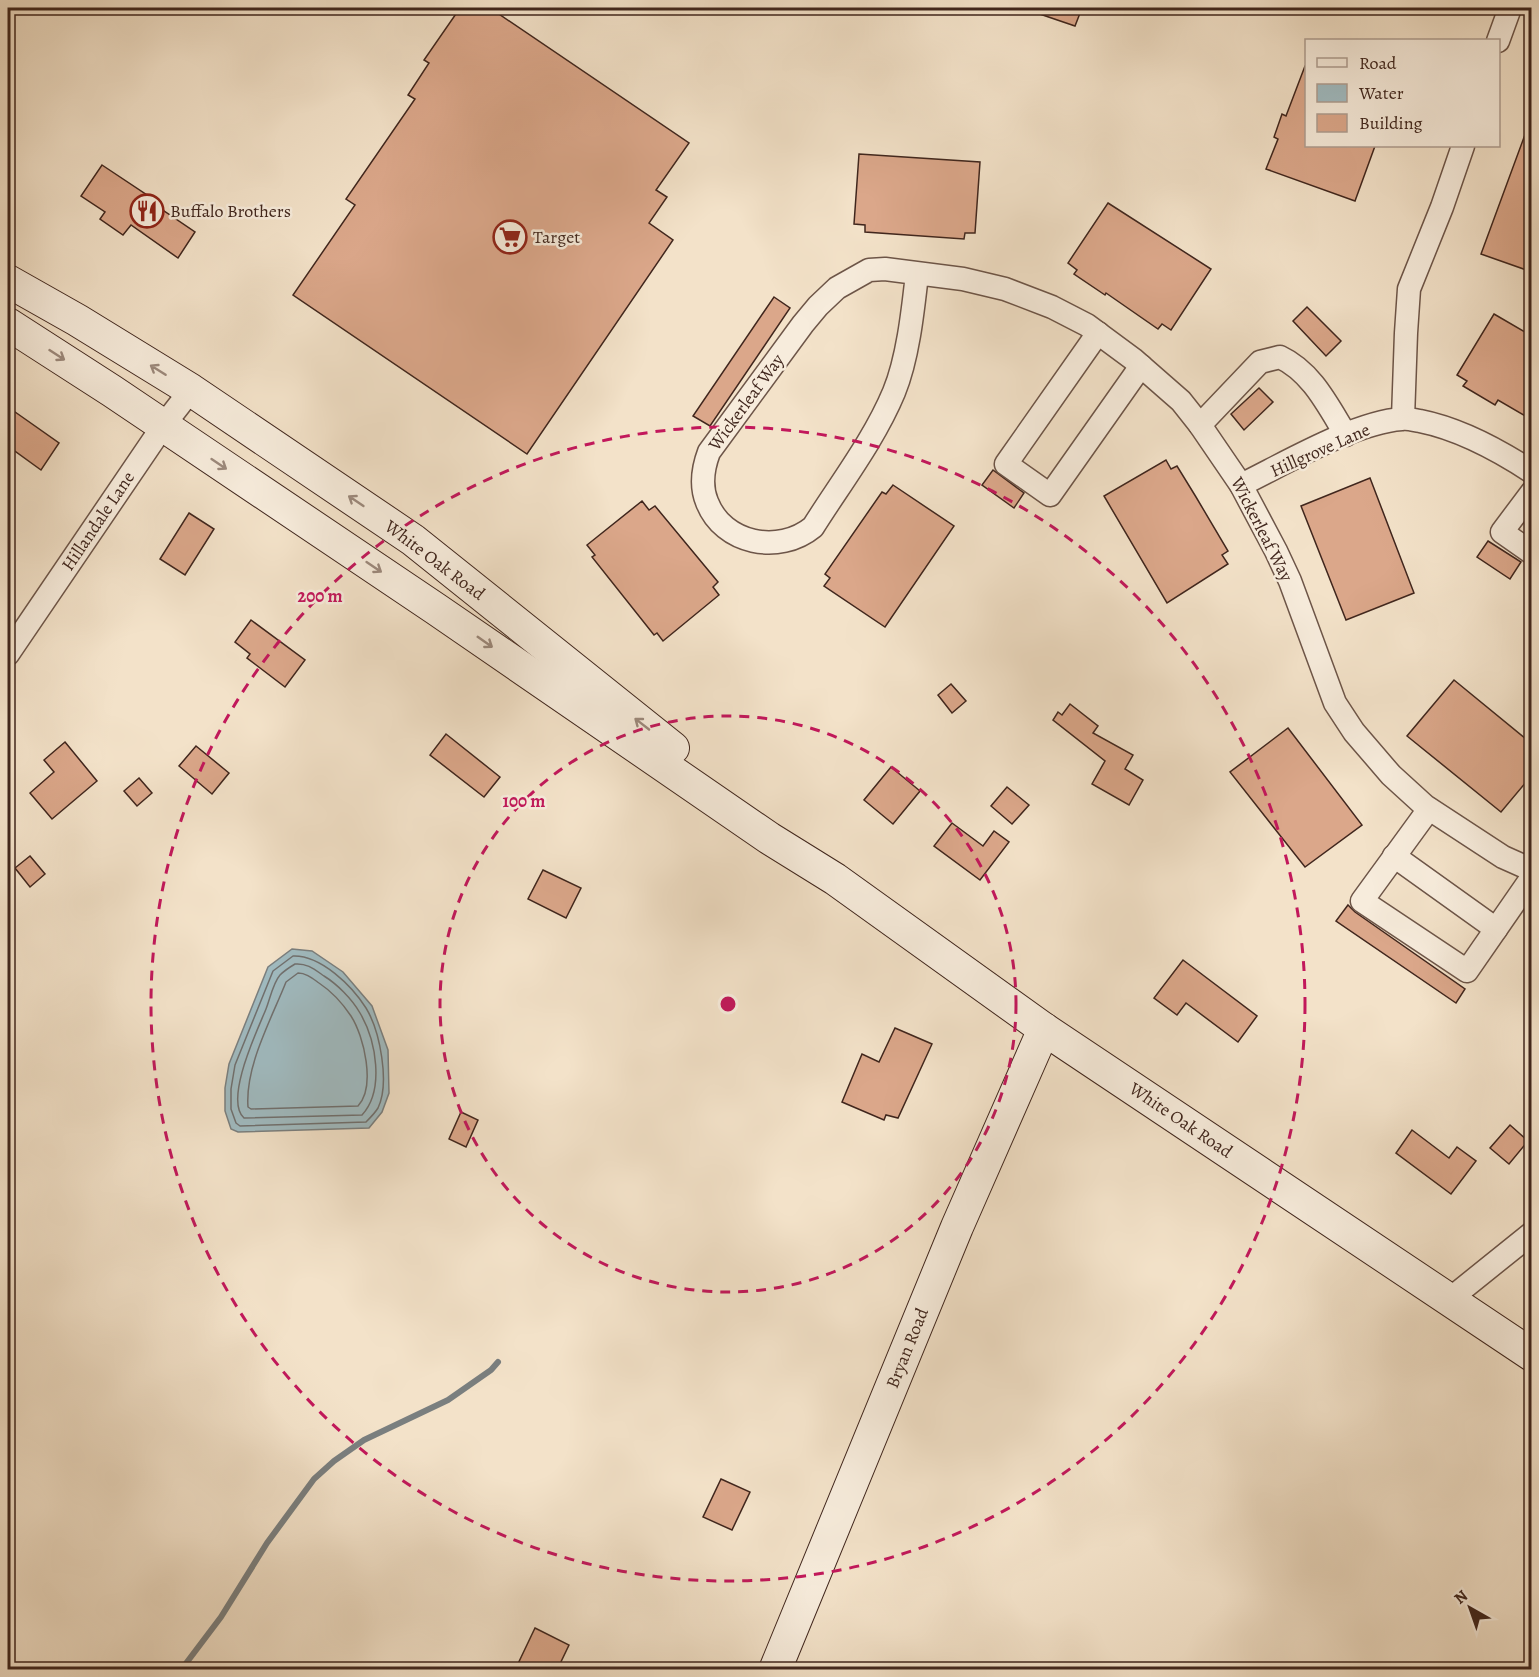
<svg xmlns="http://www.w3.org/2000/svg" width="1539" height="1677" font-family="Alegreya,serif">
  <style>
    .water { fill: #a0bbc1; stroke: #7a7f7f; stroke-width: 1.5 }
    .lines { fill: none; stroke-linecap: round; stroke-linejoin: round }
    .shore { stroke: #70706f; stroke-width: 1.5 }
    .stream { stroke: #7a7f7f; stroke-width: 6 }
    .building { fill: #dba78a; stroke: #40261d; stroke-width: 1.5 }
    .street-casing { stroke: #6d5548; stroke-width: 25 }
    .secondary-casing { stroke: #40261d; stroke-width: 34 }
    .street { stroke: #f7ecdc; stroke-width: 22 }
    .secondary { stroke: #f7ecdc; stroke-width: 32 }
    .oneway { stroke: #9c897c }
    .ring { fill: none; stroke: #c2185b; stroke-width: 3; stroke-dasharray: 10 8 }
    .labels { text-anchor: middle; stroke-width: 5; stroke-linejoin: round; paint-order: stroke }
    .poi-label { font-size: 18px; fill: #40261d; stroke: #f7ecdc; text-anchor: start }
    .street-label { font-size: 18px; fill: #40261d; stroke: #f7ecdc }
    .centre { fill: #c2185b; stroke: #f7ecdc; stroke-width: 3 }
    .ring-label { font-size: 18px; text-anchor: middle; font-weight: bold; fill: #c2185b; stroke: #f7ecdc; stroke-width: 5; stroke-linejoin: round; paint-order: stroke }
  </style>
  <rect width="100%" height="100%" fill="#f3e2c9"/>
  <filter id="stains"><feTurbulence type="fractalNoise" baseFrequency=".00333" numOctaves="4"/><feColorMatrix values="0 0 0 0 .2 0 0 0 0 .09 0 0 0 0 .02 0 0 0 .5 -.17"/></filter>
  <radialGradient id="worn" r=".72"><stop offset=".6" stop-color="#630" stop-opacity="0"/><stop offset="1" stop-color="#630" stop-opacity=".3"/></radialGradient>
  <path class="water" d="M292,949L312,951L343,972L372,1006L388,1050L389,1093L382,1112L369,1128L238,1132L231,1129L225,1111V1088L229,1064L268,967Z"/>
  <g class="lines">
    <g class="shore">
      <path d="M293,956C321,955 352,986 366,1008C380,1031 390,1083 378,1108C375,1113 370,1118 366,1122L240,1126L236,1123L231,1109V1089L235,1065L273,971Z"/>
      <path d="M295,964C307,963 314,969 324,976C337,984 352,999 360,1013C376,1040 385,1090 362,1115L244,1118C224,1100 257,1031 266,1009C270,999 273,983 280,975C284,971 290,967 295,964Z"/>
      <path d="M298,973C306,973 312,978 319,983C331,991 343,1004 351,1016C364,1036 376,1087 358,1106L251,1109L248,1107C245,1066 271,1020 286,982Z"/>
    </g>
    <path class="stream" d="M181,1670L221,1617L267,1543L314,1479L334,1461L364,1440L448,1400L491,1370L498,1362"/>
  </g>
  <g class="building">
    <path d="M460,8H490L689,143L656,190L667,197L649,223L673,240L527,454L293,295L355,205L346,199L415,99L408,95L429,63L424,60Z"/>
    <path d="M1029,8H1082L1075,26L1028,10Z"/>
    <path d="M1305,66H1306V146H1375L1355,201L1266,169L1278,139L1274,137L1282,114L1286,116Z"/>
    <path d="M1530,121L1532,122V272L1481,254Z"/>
    <path d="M859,154L980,162L975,233H965L964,239L865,232V225L854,224Z"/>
    <path d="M102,165L150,197L148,200L195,232L178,258L131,225L123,235L100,219L105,212L81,196Z"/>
    <path d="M1108,203L1211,269L1171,330L1162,324L1158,329L1106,293L1105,295L1074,274L1077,270L1068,263Z"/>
    <path d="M774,297L790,308L710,426L693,416Z"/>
    <path d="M1307,307L1341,341L1326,356L1293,321Z"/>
    <path d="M1494,314L1532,336V420L1498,400L1495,405L1463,386L1467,381L1457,375Z"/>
    <path d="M1259,388L1273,402L1244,430L1231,414Z"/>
    <path d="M8,407L59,443L41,470L8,446Z"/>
    <path d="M1166,460L1171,469L1177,466L1196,497L1228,551L1222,555L1228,564L1167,603L1104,496Z"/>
    <path d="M993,470L1024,493L1014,508L982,485Z"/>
    <path d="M1370,478L1414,593L1346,620L1301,506Z"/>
    <path d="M893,485L954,526L885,627L824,586L830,578L825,574L882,492L886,494Z"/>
    <path d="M642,501L649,510L655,506L718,582L713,587L719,595L663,641L657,633L654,635L592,557L595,555L587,545Z"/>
    <path d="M189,513L214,529L185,575L160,559Z"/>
    <path d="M1488,541L1521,562L1510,579L1477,557Z"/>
    <path d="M251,620L305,660L285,687L247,658L250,654L235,642Z"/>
    <path d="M1454,680L1532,744V775L1501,812L1407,736Z"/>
    <path d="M951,684L966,701L952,713L938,695Z"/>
    <path d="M1070,704L1098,726L1093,733L1133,755L1125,769L1143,780L1129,805L1092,784L1105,761L1053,720L1058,712L1062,715Z"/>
    <path d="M1288,728L1362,825L1305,867L1230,772Z"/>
    <path d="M446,734L500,777L484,797L430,755Z"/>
    <path d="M65,742L97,781L52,819L30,793L54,772L44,760Z"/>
    <path d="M196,746L229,773L212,794L179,766Z"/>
    <path d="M891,767L920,791L893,824L864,800Z"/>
    <path d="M139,778L152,793L137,806L124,791Z"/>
    <path d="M1007,787L1029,805L1012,824L991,806Z"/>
    <path d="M952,823L983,846L994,831L1009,842L980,880L934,846Z"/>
    <path d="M30,856L45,874L30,887L15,868Z"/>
    <path d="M543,870L581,888L566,918L528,899Z"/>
    <path d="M1348,905L1355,912L1465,989L1456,1003L1336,921Z"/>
    <path d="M1183,960L1257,1016L1238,1042L1186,1003L1177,1015L1154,998Z"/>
    <path d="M895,1028L932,1044L898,1118L886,1115L884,1120L842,1102L862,1054L879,1062Z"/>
    <path d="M461,1112L478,1120L466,1147L449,1139Z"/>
    <path d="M1510,1125L1528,1141L1509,1164L1490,1148Z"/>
    <path d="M1412,1130L1449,1158L1457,1147L1476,1161L1451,1194L1396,1153Z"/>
    <path d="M721,1479L750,1492L732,1530L703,1517Z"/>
    <path d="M535,1628L569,1645L557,1670H515Z"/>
  </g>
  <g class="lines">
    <defs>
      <g id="street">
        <path d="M1498,41L1510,8"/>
        <path d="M917,274C913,310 908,358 894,392C874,440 840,484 813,527C779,555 723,544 707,502C700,485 703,468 709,452L803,324L818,306L837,288L869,270L885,269L963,279L1005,289L1052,307L1087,325L1133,359L1181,401L1200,425L1241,485L1276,551L1290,581L1335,703L1354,732L1391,775L1425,806L1503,857L1532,870"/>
        <path d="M1098,333L1006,464L1050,495L1141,366"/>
        <path d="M1403,418L1406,333L1409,289L1442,207L1463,146"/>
        <path d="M1200,425L1260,362L1280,357C1312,372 1328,406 1346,435"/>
        <path d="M1241,485C1284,464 1355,422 1402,419C1407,418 1414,420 1420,421C1460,429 1497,449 1532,472"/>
        <path d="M1532,492L1502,532L1532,553"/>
        <path d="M8,654L163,426L191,390"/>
        <path d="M1429,809L1362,901L1467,971L1532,877"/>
        <path d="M1394,856L1496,929"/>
        <path d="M1450,1299L1532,1233"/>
      </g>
      <g id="secondary">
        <path d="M8,281L77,320L191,390L413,540L673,748"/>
        <path d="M8,324L112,391L436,609L769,838L835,879L1044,1029L1532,1355"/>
        <path d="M775,1670L957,1227L1044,1029"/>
      </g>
    </defs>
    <use href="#street" class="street-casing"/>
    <use href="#secondary" class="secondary-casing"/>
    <use href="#street" class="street"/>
    <use href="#secondary" class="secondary"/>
  </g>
  <defs><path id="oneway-shaft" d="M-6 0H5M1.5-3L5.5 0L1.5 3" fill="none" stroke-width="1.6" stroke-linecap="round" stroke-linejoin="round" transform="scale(1.5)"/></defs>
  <g class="oneway">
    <use href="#oneway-shaft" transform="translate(57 355) rotate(33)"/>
    <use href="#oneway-shaft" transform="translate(158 370) rotate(-148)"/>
    <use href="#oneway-shaft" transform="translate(219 464) rotate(34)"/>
    <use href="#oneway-shaft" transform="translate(356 501) rotate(-146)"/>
    <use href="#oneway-shaft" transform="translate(374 567) rotate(34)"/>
    <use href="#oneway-shaft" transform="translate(485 642) rotate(35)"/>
    <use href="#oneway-shaft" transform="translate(642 724) rotate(-142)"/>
  </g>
  <g class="ring">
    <circle cx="728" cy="1004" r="288"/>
    <circle cx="728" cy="1004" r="577"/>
  </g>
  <defs>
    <symbol id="restaurant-ring" viewBox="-11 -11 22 22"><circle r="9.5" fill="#f7ecdc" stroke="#8f2418" stroke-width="1.5"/><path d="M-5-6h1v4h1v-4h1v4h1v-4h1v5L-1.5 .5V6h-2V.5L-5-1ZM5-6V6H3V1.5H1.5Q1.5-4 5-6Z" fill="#8f2418"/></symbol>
    <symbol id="supermarket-ring" viewBox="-11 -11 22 22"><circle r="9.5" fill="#f7ecdc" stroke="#8f2418" stroke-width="1.5"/><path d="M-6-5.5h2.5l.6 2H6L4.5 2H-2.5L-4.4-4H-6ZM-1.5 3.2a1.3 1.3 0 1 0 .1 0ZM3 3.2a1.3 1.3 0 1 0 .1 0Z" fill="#8f2418"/></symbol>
  </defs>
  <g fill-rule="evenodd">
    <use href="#restaurant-ring" x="128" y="192" width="38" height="38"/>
    <use href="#supermarket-ring" x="491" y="218" width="38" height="38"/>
  </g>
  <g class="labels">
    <g class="poi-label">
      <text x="170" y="217">Buffalo Brothers</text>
      <text x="533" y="243">Target</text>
    </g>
    <g class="street-label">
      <text transform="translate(746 402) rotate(-54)" y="6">Wickerleaf Way</text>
      <text transform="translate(1320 450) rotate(-24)" y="6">Hillgrove Lane</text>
      <text transform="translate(98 521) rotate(-56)" y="6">Hillandale Lane</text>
      <text transform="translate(1262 529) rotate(63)" y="6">Wickerleaf Way</text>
      <text transform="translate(435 560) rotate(37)" y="6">White Oak Road</text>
      <text transform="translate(1181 1120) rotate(34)" y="6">White Oak Road</text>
      <text transform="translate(907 1348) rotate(-68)" y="6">Bryan Road</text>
    </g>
  </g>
  <circle cx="728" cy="1004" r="9" class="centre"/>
  <g class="ring-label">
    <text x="320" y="602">200 m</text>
    <text x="524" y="807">100 m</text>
  </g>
  <rect width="1539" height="1677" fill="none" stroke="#f3e2c9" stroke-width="30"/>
  <rect x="9" y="9" width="1521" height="1659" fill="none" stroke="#40261d" stroke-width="3"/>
  <rect x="15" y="15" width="1509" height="1647" fill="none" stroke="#40261d" stroke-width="1.5"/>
  <rect x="1305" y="39" width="195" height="108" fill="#f7ecdc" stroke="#ae9d90" stroke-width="1.5"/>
  <rect x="1317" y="58" width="30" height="9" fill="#f7ecdc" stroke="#ae9d90" stroke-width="1.5"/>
  <text x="1359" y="69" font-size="18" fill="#40261d">Road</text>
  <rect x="1317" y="84" width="30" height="18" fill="#a0bbc1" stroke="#ae9d90" stroke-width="1.5"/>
  <text x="1359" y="99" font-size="18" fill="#40261d">Water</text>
  <rect x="1317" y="114" width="30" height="18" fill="#dba78a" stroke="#ae9d90" stroke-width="1.5"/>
  <text x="1359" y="129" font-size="18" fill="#40261d">Building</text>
  <g transform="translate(1470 1608) rotate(320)" stroke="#f7ecdc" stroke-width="4.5" paint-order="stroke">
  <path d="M0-4.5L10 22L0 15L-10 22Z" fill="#40261d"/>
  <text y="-9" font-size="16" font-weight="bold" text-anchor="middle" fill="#40261d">N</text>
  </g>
  <rect width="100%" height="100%" filter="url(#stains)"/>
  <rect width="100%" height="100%" fill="url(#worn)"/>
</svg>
